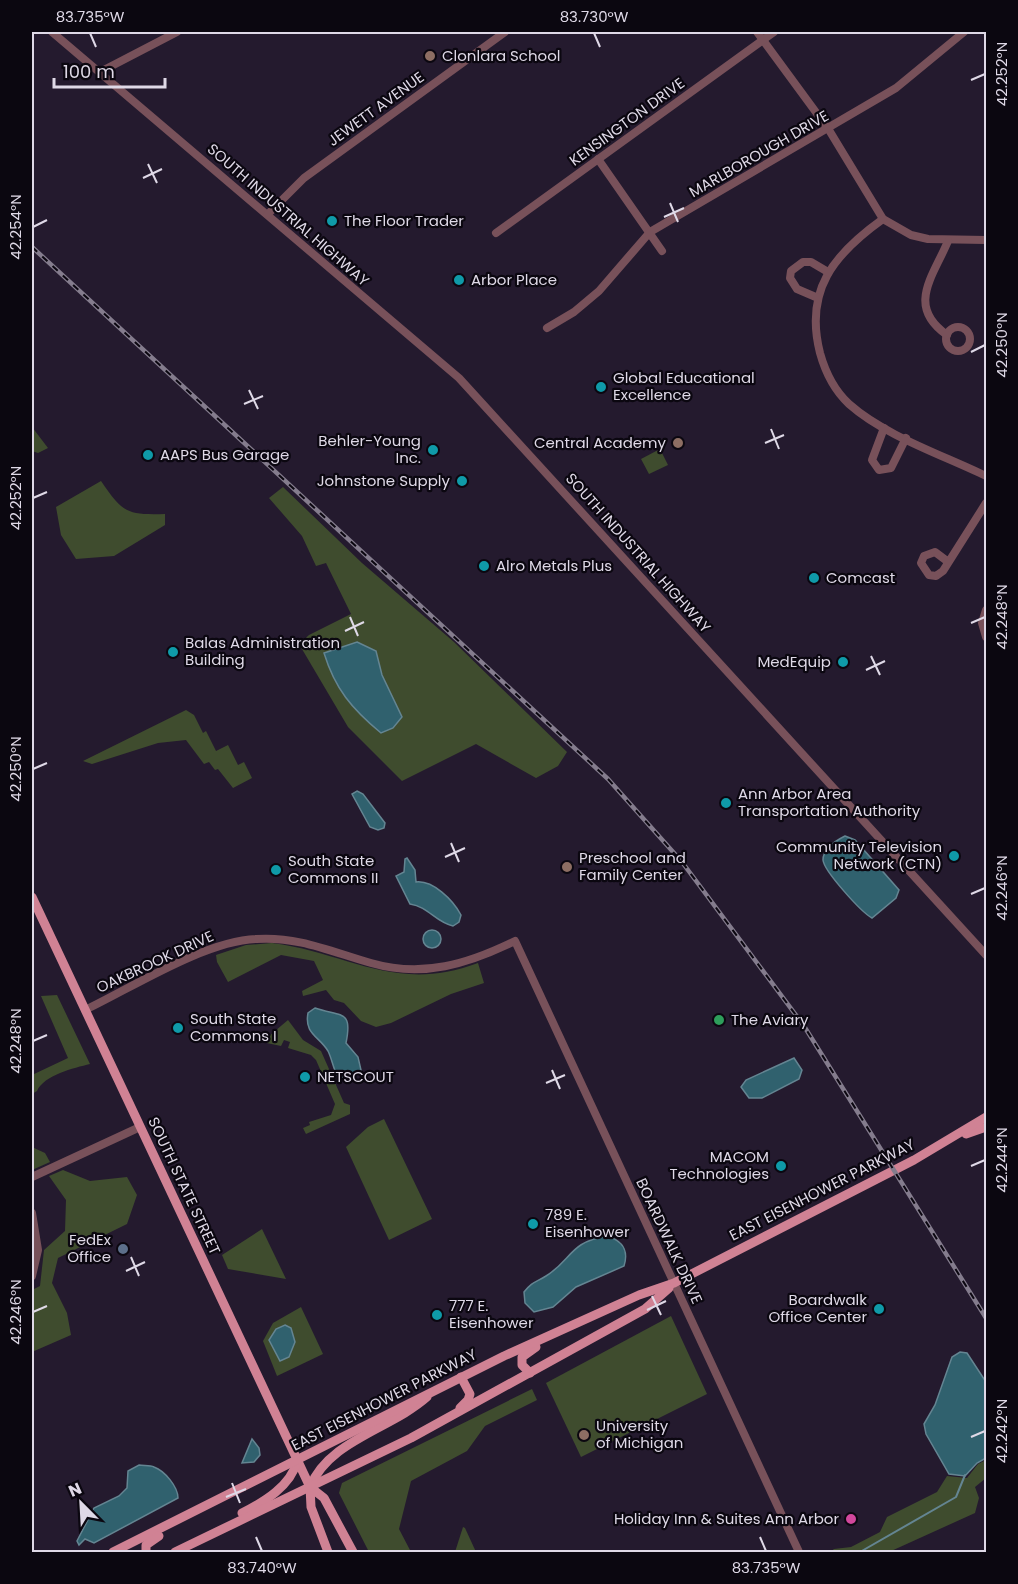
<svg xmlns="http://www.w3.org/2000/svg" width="1018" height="1584" font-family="Poppins,sans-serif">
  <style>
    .green { fill: #3f4c2e }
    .water { fill: #30616e; stroke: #648592; stroke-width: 1.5 }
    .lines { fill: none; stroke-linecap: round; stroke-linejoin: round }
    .stream { stroke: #648592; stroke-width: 2 }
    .minor { stroke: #78515a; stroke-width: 8 }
    .major { stroke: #d08294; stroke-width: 9 }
    .rail-casing { stroke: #847c8d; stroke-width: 4.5 }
    .rail { stroke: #0b0710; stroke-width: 2; stroke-dasharray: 7; stroke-linecap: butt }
    .ticks { fill: none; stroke: #dfd9e7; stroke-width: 2 }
    .education-dot { fill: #8d6e63; stroke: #0b0710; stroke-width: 2 }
    .culture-dot { fill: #0f9aa8; stroke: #0b0710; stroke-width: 2 }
    .leisure-dot { fill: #2e9e5b; stroke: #0b0710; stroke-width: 2 }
    .service-dot { fill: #5c6f8a; stroke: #0b0710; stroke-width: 2 }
    .hotel-dot { fill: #d1479c; stroke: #0b0710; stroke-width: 2 }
    .labels { text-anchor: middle; stroke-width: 4.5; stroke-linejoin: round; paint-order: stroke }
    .poi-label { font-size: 15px; fill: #dfd9e7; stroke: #0b0710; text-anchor: start }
    .street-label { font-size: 15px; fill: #dfd9e7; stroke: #0b0710 }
    .neatline { fill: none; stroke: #dfd9e7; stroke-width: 2 }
    .ticks-label { font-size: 15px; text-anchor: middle; fill: #dfd9e7 }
  </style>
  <rect width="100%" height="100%" fill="#241a2e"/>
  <g class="green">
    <path d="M32,427L48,448L38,453L32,451Z"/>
    <path d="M660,449L668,465L649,474L641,459Z"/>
    <path d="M101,481C123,513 127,515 165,514V525L114,556L76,559L61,535L56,507Z"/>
    <path d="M283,487L362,563L454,642L567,752L558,766L536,778L476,744L402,781L348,727L299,644L309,635L351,614L326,563L316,566L302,536L269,498Z"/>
    <path d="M186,710L194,715L203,733L206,731L216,751L228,745L238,765L244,762L252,778L233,788L218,769L215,770L209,762L204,764L186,740L158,743L92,764L83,761Z"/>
    <path d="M272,943C349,953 396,994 478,963L484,983L451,994L391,1023L376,1027L361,1021L344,1003L334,1000L326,990L303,996L302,991L323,980L314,961L281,955L228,982L217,962L216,955L246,945Z"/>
    <path d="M57,995L90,1064C74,1068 44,1075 37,1091L32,1094V1075L68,1058L41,996Z"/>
    <path d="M288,1020L303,1040L321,1051L344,1103L350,1105V1114L306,1134L303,1128L310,1125L309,1122L331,1115L335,1104L316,1060L311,1055L288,1048L290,1042L284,1040L281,1046L262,1042Z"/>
    <path d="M384,1119L432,1219L389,1240L346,1147L368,1127Z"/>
    <path d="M32,1147L45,1153L50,1162L32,1170Z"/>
    <path d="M63,1170L90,1181L127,1177L137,1195L127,1224L58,1258L52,1283L67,1313L71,1335L32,1352V1290L40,1286L44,1250L65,1231L66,1200L49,1176Z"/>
    <path d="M262,1229L286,1279L228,1269L222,1255Z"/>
    <path d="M301,1307L323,1354L277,1376L263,1341L273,1323Z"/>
    <path d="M671,1316L707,1394L581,1457L546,1383Z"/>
    <path d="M532,1389L537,1400L485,1426L467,1451L411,1481L399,1529L411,1552H369L339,1493L342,1483Z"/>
    <path d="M986,1460V1478L975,1487L979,1498L975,1513L889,1552H830L834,1549L851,1547L880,1532L887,1517L937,1492L947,1476L967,1478L978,1464Z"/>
    <path d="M463,1527L465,1528L476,1552H455Z"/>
  </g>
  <g class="water">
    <path d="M357,642L376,651L382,675L402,717L393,728L381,733C352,709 335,689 324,653Z"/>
    <path d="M357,791L363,794L385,823L384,828L378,830L370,827L352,794Z"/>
    <path d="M845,836L855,840L899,890L896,898L872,918C861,912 824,871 823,860C823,848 837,840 845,836Z"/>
    <path d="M407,858L415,870L416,882C433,880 453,900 461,915L459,922L453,926C435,922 429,907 410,904L396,876L404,872L405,859Z"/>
    <circle cx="432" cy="939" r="9"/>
    <path d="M315,1008C341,1017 353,1009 346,1043L358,1057L361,1070C356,1078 345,1080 337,1075C333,1068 332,1059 328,1051C319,1036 304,1034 308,1013Z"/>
    <path d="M794,1058L802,1070L799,1079L762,1098H749L741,1087L746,1080Z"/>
    <path d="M607,1236C623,1241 629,1250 624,1266L576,1287L553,1307L534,1312L525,1303L524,1292C533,1281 535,1283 546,1276C572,1260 569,1242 607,1236Z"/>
    <path d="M285,1325L291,1328L295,1342L289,1357L280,1361L269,1340L276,1329Z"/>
    <path d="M960,1352L967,1353L986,1382V1458L977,1463L965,1476L949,1474L926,1434L924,1424L935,1405L952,1357Z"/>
    <path d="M252,1439L259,1448L260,1455L254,1462L242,1463Z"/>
    <path d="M139,1465C143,1466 150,1465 154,1467C165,1471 178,1487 178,1498L94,1543L85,1539L79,1545L77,1541L94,1508L119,1496L127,1488L128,1471Z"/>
  </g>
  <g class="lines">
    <path class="stream" d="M860,1552L956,1497L965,1475"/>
    <g class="minor">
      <path d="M52,32L459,378L986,955"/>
      <path d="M757,32L829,130L883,219L911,235L928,239L986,240"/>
      <path d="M100,72L177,32"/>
      <path d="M598,159L662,251"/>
      <path d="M268,214L304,178L505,32"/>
      <path d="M883,219C834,254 804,290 820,353C825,371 835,391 849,404C885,436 943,455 986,476"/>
      <path d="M496,233L774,32"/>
      <path d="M818,298L797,289L790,278L791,271L803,262H811L828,272"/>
      <circle cx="958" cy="339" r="12"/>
      <path d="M547,328L574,312L599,291L650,232L896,88L964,32"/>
      <path d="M947,335C906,306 933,277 948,241"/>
      <path d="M884,428L872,460L879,470L891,468L906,438"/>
      <path d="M947,561L935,552L924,556L921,563L929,575L936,576L943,571L986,503"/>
      <path d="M986,610L982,623L986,637"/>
      <path d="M85,1010C133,987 205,941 256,939C298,936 332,952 371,963C423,978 468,964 515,941L799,1552"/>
      <path d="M32,1177L140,1127"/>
      <path d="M32,1213L38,1250L32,1276"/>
    </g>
    <g class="major">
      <path d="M32,897L310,1487L311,1507L328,1552"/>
      <path d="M966,1134L986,1127"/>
      <path d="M530,1373L522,1365V1357L536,1347"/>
      <path d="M460,1408L468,1400L470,1394L461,1377"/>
      <path d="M310,1487C329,1440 391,1429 427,1397"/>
      <path d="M310,1487L324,1498L353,1552"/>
      <path d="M242,1513C264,1502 291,1486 297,1461"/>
      <path d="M113,1552L504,1356L639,1295L674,1283L914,1160L986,1117"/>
      <path d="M146,1552V1545L159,1536"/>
      <path d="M175,1552L411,1438L645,1309L669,1288"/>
    </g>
    <defs>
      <path id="rail" d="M32,247L608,779L682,862L804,1026L986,1318"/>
    </defs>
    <use href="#rail" class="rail-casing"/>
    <use href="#rail" class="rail"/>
  </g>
  <path class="ticks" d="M90,33L96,47M594,33L600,47M971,80L985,74M148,164L157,183M143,178L162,169M670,203L678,222M664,217L684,208M33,227L47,220M971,352L985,345M249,390L258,409M244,404L263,396M771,429L779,449M765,443L784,435M33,498L47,492M350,617L358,636M971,623L985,617M345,631L364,622M871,656L880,675M866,670L885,661M33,769L47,763M451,843L459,862M445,857L465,848M971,894L985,888M33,1041L47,1035M552,1070L560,1089M546,1083L565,1075M971,1166L985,1160M131,1257L139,1276M126,1271L145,1262M652,1296L661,1315M647,1310L666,1301M33,1312L47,1306M971,1437L985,1431M232,1483L240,1503M226,1497L246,1489M256,1537L262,1551M760,1537L766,1551"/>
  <g class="education-dot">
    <circle cx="430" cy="56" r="6"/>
    <circle cx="678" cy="443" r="6"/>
    <circle cx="567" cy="867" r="6"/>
    <circle cx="584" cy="1435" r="6"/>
  </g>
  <g class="culture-dot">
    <circle cx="332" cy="221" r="6"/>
    <circle cx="459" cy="280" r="6"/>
    <circle cx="601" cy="387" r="6"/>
    <circle cx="433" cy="450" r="6"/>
    <circle cx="148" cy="455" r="6"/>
    <circle cx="462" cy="481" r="6"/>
    <circle cx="484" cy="566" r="6"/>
    <circle cx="814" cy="578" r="6"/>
    <circle cx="173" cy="652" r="6"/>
    <circle cx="843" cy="662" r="6"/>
    <circle cx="726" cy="803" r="6"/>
    <circle cx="954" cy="856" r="6"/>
    <circle cx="276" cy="870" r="6"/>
    <circle cx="178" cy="1028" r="6"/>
    <circle cx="305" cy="1077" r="6"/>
    <circle cx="781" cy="1166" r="6"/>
    <circle cx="533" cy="1224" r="6"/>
    <circle cx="879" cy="1309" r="6"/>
    <circle cx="437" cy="1315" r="6"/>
  </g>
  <circle class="leisure-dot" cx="719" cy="1020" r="6"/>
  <circle class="service-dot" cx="123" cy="1249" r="6"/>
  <circle class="hotel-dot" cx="851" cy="1519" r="6"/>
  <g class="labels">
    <g class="poi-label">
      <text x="442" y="61">Clonlara School</text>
      <text x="344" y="226">The Floor Trader</text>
      <text x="471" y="285">Arbor Place</text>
      <text x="613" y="383">Global Educational<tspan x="613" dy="17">Excellence</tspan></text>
      <text x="421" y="446" text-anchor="end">Behler-Young<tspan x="421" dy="17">Inc.</tspan></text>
      <text x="666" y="448" text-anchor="end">Central Academy</text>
      <text x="160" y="460">AAPS Bus Garage</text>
      <text x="450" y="486" text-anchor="end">Johnstone Supply</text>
      <text x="496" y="571">Alro Metals Plus</text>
      <text x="826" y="583">Comcast</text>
      <text x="185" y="648">Balas Administration<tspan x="185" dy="17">Building</tspan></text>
      <text x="831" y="667" text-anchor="end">MedEquip</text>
      <text x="738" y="799">Ann Arbor Area<tspan x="738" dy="17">Transportation Authority</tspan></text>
      <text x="942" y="852" text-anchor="end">Community Television<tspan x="942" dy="17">Network (CTN)</tspan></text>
      <text x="579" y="863">Preschool and<tspan x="579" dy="17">Family Center</tspan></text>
      <text x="288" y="866">South State<tspan x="288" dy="17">Commons II</tspan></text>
      <text x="190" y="1024">South State<tspan x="190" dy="17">Commons I</tspan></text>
      <text x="731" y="1025">The Aviary</text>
      <text x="317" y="1082">NETSCOUT</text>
      <text x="769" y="1162" text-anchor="end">MACOM<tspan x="769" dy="17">Technologies</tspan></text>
      <text x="545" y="1220">789 E.<tspan x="545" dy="17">Eisenhower</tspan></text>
      <text x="111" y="1245" text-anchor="end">FedEx<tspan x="111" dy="17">Office</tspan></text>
      <text x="867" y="1305" text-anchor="end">Boardwalk<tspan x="867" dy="17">Office Center</tspan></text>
      <text x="449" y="1311">777 E.<tspan x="449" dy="17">Eisenhower</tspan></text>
      <text x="596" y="1431">University<tspan x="596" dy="17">of Michigan</tspan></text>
      <text x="839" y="1524" text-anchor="end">Holiday Inn &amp; Suites Ann Arbor</text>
    </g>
    <g class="street-label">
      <text transform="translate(376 109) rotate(-36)" y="5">JEWETT AVENUE</text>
      <text transform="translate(627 122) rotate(-36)" y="5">KENSINGTON DRIVE</text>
      <text transform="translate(759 154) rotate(-30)" y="5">MARLBOROUGH DRIVE</text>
      <text transform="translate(288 215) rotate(41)" y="5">SOUTH INDUSTRIAL HIGHWAY</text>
      <text transform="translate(638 553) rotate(48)" y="5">SOUTH INDUSTRIAL HIGHWAY</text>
      <text transform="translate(155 962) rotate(-25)" y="5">OAKBROOK DRIVE</text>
      <text transform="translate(184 1186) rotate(65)" y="5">SOUTH STATE STREET</text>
      <text transform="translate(822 1190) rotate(-27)" y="5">EAST EISENHOWER PARKWAY</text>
      <text transform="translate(669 1241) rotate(65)" y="5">BOARDWALK DRIVE</text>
      <text transform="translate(384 1400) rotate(-27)" y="5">EAST EISENHOWER PARKWAY</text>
    </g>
  </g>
  <rect width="1018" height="1584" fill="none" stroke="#0b0710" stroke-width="66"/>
  <g transform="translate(81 1503) rotate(336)" stroke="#0b0710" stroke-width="4.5" paint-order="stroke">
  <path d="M0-4.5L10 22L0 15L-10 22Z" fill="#dfd9e7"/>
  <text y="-9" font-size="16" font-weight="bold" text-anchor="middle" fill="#dfd9e7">N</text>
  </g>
  <path d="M54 78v9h111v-9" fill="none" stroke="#dfd9e7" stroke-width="3"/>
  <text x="63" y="78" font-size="18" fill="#dfd9e7" stroke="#0b0710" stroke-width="4.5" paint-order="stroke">100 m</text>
  <rect x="33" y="33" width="952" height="1518" class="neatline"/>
  <g class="ticks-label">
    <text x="90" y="22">83.735°W</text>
    <text x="594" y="22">83.730°W</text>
    <text transform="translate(1002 74) rotate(-90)" y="5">42.252°N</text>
    <text transform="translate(16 227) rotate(-90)" y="5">42.254°N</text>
    <text transform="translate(1002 345) rotate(-90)" y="5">42.250°N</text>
    <text transform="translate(16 498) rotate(-90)" y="5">42.252°N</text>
    <text transform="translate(1002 617) rotate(-90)" y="5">42.248°N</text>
    <text transform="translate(16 769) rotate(-90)" y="5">42.250°N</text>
    <text transform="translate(1002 888) rotate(-90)" y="5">42.246°N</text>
    <text transform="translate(16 1041) rotate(-90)" y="5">42.248°N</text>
    <text transform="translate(1002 1160) rotate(-90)" y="5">42.244°N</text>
    <text transform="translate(16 1312) rotate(-90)" y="5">42.246°N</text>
    <text transform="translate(1002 1431) rotate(-90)" y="5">42.242°N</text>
    <text x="262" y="1573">83.740°W</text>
    <text x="766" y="1573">83.735°W</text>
  </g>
</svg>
